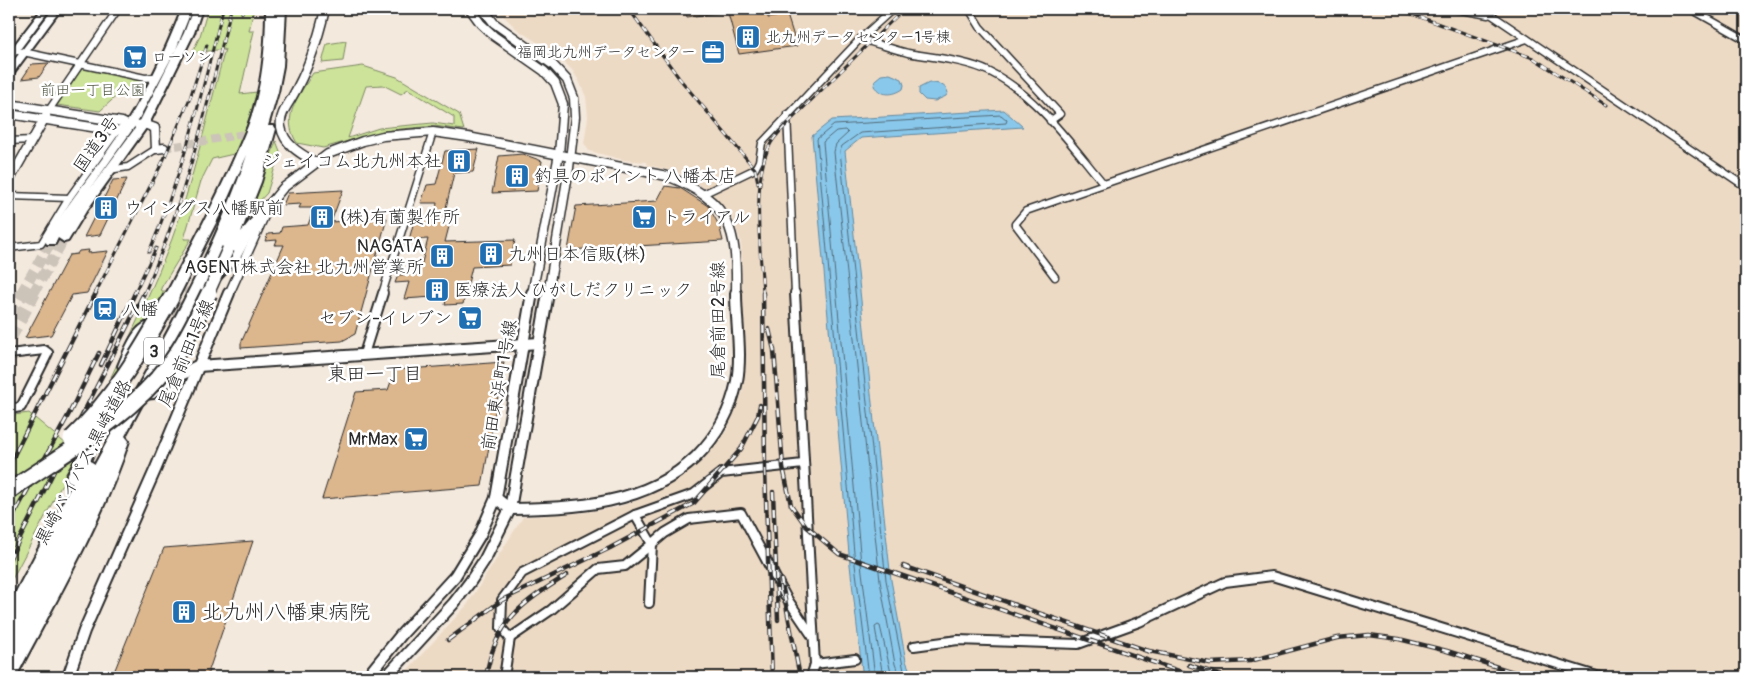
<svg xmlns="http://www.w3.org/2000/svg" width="1755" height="686" font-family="Pangolin,'Klee One',sans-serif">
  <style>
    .built { fill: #eddac5 }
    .green { fill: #cce399; stroke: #7c8762; fill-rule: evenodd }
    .water { fill: #8ac8eb; stroke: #64899e }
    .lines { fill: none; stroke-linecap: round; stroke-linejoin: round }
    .shore { stroke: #516a78; stroke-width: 1 }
    .building { fill: #dcb68d; stroke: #2b2b2b }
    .tertiary-tunnel { stroke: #ccc3b9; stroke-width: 8; stroke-dasharray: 8 4; stroke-linecap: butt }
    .trunk-tunnel-far1 { stroke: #ccc3b9; stroke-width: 11; stroke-dasharray: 11 5; stroke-linecap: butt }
    .trunk-tunnel { stroke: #ccc3b9; stroke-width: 14; stroke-dasharray: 14 7; stroke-linecap: butt }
    .motorway-tunnel-far1 { stroke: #ccc3b9; stroke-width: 11; stroke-dasharray: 11 5.5; stroke-linecap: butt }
    .motorway-tunnel { stroke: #ccc3b9; stroke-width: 15; stroke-dasharray: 15 8; stroke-linecap: butt }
    .minor-far1-casing { stroke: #2b2b2b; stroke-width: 9 }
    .minor-casing { stroke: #2b2b2b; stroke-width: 12 }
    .tertiary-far1-casing { stroke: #2b2b2b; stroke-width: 11 }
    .tertiary-casing { stroke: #2b2b2b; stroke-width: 14 }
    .primary-casing { stroke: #2b2b2b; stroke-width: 4 }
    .trunk-casing { stroke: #2b2b2b; stroke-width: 4 }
    .motorway-casing { stroke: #2b2b2b; stroke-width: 4 }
    .minor-far1 { stroke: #fff; stroke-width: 6 }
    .minor { stroke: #fff; stroke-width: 8 }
    .tertiary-far1 { stroke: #fff; stroke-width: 8 }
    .tertiary { stroke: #fff; stroke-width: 10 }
    .primary { fill: #fff; fill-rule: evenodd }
    .trunk { fill: #fff; fill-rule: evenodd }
    .motorway { fill: #fff; fill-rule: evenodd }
    .rail-far1-casing { stroke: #2b2b2b; stroke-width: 3 }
    .rail-casing { stroke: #2b2b2b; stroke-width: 4.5 }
    .rail-far1 { stroke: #fff; stroke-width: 2; stroke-dasharray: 6; stroke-linecap: butt }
    .rail { stroke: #fff; stroke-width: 2.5; stroke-dasharray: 8; stroke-linecap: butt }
    .motorway-bridge-far1-casing { stroke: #2b2b2b; stroke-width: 14; stroke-linecap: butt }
    .motorway-bridge-casing { stroke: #2b2b2b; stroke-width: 19; stroke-linecap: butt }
    .motorway-bridge-far1 { stroke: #fff; stroke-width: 11 }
    .motorway-bridge { stroke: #fff; stroke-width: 15 }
    .labels { text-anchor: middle; stroke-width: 5; stroke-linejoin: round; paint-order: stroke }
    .far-poi-label { font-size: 15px; fill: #2b2b2b; stroke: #fff; text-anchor: start }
    .far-park-label { font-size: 15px; fill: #535946; stroke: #fff }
    .shield { fill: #fff; stroke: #6b6b6b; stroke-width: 1 }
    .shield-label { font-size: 16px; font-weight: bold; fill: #2b2b2b }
    .street-label { font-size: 18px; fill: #2b2b2b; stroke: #fff }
    .poi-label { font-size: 18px; fill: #2b2b2b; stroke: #fff; text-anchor: start }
    .neighbourhood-label { font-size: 19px; fill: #2b2b2b; stroke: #fff }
    .near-poi-label { font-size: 21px; fill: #2b2b2b; stroke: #fff; text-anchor: start }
  </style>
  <rect width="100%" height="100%" fill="#f4e9dd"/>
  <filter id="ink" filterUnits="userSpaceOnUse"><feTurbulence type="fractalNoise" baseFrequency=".02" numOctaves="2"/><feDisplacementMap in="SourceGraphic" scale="10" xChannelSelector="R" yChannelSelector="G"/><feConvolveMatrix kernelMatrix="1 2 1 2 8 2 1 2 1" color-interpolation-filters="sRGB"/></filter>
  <g filter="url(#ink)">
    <path class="built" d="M496,9H1746V677H1182L1172,674L909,671L906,661L862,670L864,677H401L467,605L523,517L580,513L615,508L644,498L673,482L702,461L726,432L743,391L744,343L741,243L732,215L709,191L680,173L648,165L646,162L624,160L589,151L584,143L588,117L586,97L579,81L572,70L557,55L518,30Z"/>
    <g class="green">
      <path d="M208,9H254L249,31H254L240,94L257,92L238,153L212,159L201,181L184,239H191L161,288L162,291H167L156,312L145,321L131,337L116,376L111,377C135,325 161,273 179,219C197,163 210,106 225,49L192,53L200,36Z"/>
      <path d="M346,41L343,61L322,63L327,44Z"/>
      <path d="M363,66L397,77L459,114L464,130L434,126L401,129L384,131L323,148L297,143C280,116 299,96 313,73ZM383,85L401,94L408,89L454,117V126L433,123L379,128L348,138L366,86Z"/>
      <path d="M86,67L143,80L138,89L122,91L100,111L57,105L82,68Z"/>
      <path d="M276,141L280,151L267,193L252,209Z"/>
      <path d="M29,413L78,454L9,585V425L14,415Z"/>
    </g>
    <g class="water">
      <path d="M890,74L902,79L904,85L903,89C893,96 881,96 874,86L875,80L881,75Z"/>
      <path d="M929,83C937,83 946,84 948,93L946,96L935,101L925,100L919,94V88Z"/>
      <path d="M1004,110L1023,127L861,138L845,151L891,580L906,661L910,671L1172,674L1182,677H864L862,670L850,565L812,136L832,120Z"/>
    </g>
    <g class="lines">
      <g class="shore">
        <path d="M869,677L855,564L817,139L834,125L1001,115L1007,120L1006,123L860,133L842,146L840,151L886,580L904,671L910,676L1040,677"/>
        <path d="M875,677L861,564L823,142L836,131L845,130L848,133L836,144L834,152L880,581L895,664L900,677"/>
        <path d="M883,677L875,627L878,625L880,626L892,677"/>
      </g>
    </g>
    <g class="building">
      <path d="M685,9H716V13L687,17Z"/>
      <path d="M727,9H767L768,18L787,15L797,46L739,54Z"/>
      <path d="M720,45L723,58L707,60L704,47Z"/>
      <path d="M49,63L39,77L22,79L32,64Z"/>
      <path d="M479,149L473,172L454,173L445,212L453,211L445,242L515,240L510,265L472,267L463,304L445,305L447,296L404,299L409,282L395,283L398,275L419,274L428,239L409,240L414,221L434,219L437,203H421L427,185L436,184L445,151Z"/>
      <path d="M523,154L542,161L537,191L492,193L499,156Z"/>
      <path d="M127,179L100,235L84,237L113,180Z"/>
      <path d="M665,186L680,188L708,206L719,225L723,241L568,250L576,206L657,201Z"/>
      <path d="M343,190L331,222L387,218L355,334L342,341L241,348V343L284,245H275L277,240L265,241L268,234L280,233L282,227L308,225L314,208H299L301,204L283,205L288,193Z"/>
      <path d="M89,250L88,253L108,251L87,293L72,295L51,335L25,338L69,255L77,254L79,251Z"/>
      <path d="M504,362L482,486L322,499L356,392L388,390L395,370Z"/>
      <path d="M253,541L207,676L112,677L164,548Z"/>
    </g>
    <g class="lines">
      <path class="tertiary-tunnel" d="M164,148L256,132"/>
      <g class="trunk-tunnel-far1">
        <path d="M21,294L51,241"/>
        <path d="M33,294L64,238"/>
      </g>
      <g class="trunk-tunnel">
        <path d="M9,317L22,293"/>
        <path d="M9,339L34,293"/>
      </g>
      <path class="motorway-tunnel-far1" d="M191,294L198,289"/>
      <path class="motorway-tunnel" d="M169,311L192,293"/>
      <defs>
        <g id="minor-far1">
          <path d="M969,9L980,27L1060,114L1050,121"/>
          <path d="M1456,9L1488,15"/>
          <path d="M1483,9L1746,187"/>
          <path d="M1691,9L1746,40"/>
          <path d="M860,39C876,43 892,49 908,53C935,58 965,60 990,72C1037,95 1071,145 1104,184L1527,39"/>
          <path d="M9,49L145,78L156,77"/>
          <path d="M49,110L118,9"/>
          <path d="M787,114L795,294"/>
          <path d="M9,141L33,140"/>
          <path d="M109,170L128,167L156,149"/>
          <path d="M703,194L755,169L759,161L762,143L860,39L893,9"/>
          <path d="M9,196L69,198"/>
          <path d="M9,248L41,244L69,198L117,131"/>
          <path d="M1055,277L1015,224L1026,211L1104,184"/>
          <path d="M382,294L433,132"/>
        </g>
        <g id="minor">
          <path d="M795,293L815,664L811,677"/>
          <path d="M9,354L44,350L48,353L21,407L9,409"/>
          <path d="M364,354L383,293"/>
          <path d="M649,603L652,544L665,533L689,519L741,513L786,597L813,637"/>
          <path d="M510,638L551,610L598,569L625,566L652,544L635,515"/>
          <path d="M914,646L958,640L1078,644L1139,622L1225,582L1272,576L1600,677"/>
          <path d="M815,664L855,659"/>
          <path d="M504,677L510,638L501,628L502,600L522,573L635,515L694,494L721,473L803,464"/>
        </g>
        <g id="tertiary-far1">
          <path d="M470,9L481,24L494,36L544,71L555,83L563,104L559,154L532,294"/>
          <path d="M483,9L494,23L553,65L567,80L574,98L575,117L569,168L548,294"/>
          <path d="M9,104L122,122L130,126L117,131L9,114"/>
          <path d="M138,125L144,124L155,128L156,149L164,148"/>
          <path d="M315,162C301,154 284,145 281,127C279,117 286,107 291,99C308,70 318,41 325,9"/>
          <path d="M9,181L46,116"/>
          <path d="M229,294L269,205L283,188L328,154L363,141L383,136L433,132L468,137L667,176C732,202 737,229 736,294"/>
        </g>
        <g id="tertiary">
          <path d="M198,366L539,343"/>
          <path d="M496,498L510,509C576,508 646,505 696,457C718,435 731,411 737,381C742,353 736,322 736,293"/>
          <path d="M68,677L84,631L156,468L229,293"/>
          <path d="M367,677L401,635L455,576L480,535L496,498L532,293"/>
          <path d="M386,677L454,603L470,582L485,559L510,509L548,293"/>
        </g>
        <g id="primary">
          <path d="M42,9H50L12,60L9,61V52Z"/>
          <path d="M53,9H61L12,75L9,76V67Z"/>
        </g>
        <path id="trunk" d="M182,9H192L176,49L135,126L90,189L139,123L184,33L193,9H202L194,33L149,124L85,213L68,241L64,242L58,238L55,244H47L45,241C69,200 100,165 125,125C148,89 166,49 182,9Z"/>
        <g id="motorway">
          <path d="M266,9H286L283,66L278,92L268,126H274L276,129L261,182L241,232L265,202L269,201L275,205L255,230L240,258L219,280L214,282L208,279L154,382L198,360L203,362L205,366L203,370L169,386L154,398L145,399L125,436L129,441C103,521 55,602 16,677H9L10,630H9V605L73,483L69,482L66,477L93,428L112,385L117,383L122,385L124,389L90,461L95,464C150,363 210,264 247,155L224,207L176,302H166L164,298C194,241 224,185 248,126C262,90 266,47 266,9ZM222,249L224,252L229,253L212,271Z"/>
          <path d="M148,322L153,323L155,327L140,348L130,370L125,372L120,370L118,366C124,352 132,327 148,322Z"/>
        </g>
      </defs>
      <use href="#minor-far1" class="minor-far1-casing"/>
      <use href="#minor" class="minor-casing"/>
      <use href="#tertiary-far1" class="tertiary-far1-casing"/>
      <use href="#tertiary" class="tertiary-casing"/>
      <use href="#primary" class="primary-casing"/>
      <use href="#trunk" class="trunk-casing"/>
      <use href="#motorway" class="motorway-casing"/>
      <use href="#minor-far1" class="minor-far1"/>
      <use href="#minor" class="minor"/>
      <use href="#tertiary-far1" class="tertiary-far1"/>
      <use href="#tertiary" class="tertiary"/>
      <use href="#primary" class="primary"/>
      <use href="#trunk" class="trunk"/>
      <use href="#motorway" class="motorway"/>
      <defs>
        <g id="rail-far1">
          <path d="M629,9L679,78L755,169L758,183"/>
          <path d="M1398,9L1533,58L1606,105"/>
          <path d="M242,13L243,9"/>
          <path d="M149,252C183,174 202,92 223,9"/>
          <path d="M95,294L164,159L190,98L207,45"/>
          <path d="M134,294L156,248"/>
          <path d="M144,294C185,203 207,106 231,9"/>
          <path d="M763,294C761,254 751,181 770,145C774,137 782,130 787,124L904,9"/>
        </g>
        <g id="rail">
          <path d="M763,293L765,469L772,677"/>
          <path d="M769,329L774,350L783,467L791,505L806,526L839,554L1196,677"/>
          <path d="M101,365L135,293"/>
          <path d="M9,465L96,293"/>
          <path d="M773,492L778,620"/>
          <path d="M9,524L70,412L99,353"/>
          <path d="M9,560L144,293"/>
          <path d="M903,566L1151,652"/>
          <path d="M781,579L800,677"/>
          <path d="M448,640L502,600L610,548L694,503L741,449L758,416L760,405"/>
          <path d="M1144,650L1210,663L1250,661L1337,638L1369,635L1399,639L1447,651L1529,677"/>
          <path d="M1189,665L1226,677"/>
          <path d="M486,677C495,621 522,603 567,575"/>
        </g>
      </defs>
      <use href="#rail-far1" class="rail-far1-casing"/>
      <use href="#rail" class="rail-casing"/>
      <use href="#rail-far1" class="rail-far1"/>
      <use href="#rail" class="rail"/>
      <defs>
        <path id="motorway-bridge-far1" d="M208,294L228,249"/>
        <g id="motorway-bridge">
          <path d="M71,439C114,398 142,349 171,298"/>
          <path d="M9,491C64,453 129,418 170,363C186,342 197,317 209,293"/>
        </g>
      </defs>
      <use href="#motorway-bridge-far1" class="motorway-bridge-far1-casing"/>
      <use href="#motorway-bridge" class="motorway-bridge-casing"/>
      <use href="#motorway-bridge-far1" class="motorway-bridge-far1"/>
      <use href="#motorway-bridge" class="motorway-bridge"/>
    </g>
  </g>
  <defs>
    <symbol id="building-square" viewBox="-11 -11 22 22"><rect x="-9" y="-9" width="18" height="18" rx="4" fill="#1f6fb2" stroke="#fff"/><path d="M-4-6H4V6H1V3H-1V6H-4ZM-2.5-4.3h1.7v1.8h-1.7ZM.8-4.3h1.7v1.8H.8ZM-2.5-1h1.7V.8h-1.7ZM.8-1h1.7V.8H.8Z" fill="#fff"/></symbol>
    <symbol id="office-square" viewBox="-11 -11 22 22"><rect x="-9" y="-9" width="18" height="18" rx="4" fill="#1f6fb2" stroke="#fff"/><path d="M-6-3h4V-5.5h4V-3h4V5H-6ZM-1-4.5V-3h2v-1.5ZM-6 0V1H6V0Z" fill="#fff"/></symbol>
    <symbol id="supermarket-square" viewBox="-11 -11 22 22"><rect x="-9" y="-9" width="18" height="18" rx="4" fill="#1f6fb2" stroke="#fff"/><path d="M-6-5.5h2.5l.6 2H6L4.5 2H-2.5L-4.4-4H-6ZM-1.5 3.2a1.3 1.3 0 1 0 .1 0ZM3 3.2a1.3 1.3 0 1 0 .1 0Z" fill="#fff"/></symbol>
    <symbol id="station-square" viewBox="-11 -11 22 22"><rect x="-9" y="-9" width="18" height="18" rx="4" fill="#1f6fb2" stroke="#fff"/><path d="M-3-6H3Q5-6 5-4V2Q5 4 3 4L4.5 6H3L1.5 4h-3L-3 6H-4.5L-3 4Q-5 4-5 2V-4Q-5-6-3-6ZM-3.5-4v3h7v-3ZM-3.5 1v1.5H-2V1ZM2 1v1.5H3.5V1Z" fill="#fff"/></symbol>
  </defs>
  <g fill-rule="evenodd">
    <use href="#building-square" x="734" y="23" width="28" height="28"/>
    <use href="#office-square" x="699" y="38" width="28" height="28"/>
    <use href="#supermarket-square" x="121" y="43" width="28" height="28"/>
    <use href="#building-square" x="445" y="147" width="28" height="28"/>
    <use href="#building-square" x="503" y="162" width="28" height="28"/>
    <use href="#building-square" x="92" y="194" width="28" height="28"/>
    <use href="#building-square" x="308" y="203" width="28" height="28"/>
    <use href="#supermarket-square" x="630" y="203" width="28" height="28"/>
    <use href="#building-square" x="477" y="240" width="28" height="28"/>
    <use href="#building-square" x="428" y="242" width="28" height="28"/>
    <use href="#building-square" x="423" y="276" width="28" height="28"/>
    <use href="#station-square" x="91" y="295" width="28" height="28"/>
    <use href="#supermarket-square" x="456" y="304" width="28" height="28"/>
    <use href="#supermarket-square" x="402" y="425" width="28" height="28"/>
    <use href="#building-square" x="170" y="598" width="28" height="28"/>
  </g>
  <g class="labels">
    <g class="far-poi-label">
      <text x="766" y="42">北九州データセンター1号棟</text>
      <text x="696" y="57" text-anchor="end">福岡北九州データセンター</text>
      <text x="152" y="62">ローソン</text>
    </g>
    <g class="far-park-label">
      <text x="93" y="95">前田一丁目公園</text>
    </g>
    <rect class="shield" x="144" y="337.5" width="20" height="27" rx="4"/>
    <g class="shield-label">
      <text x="154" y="357">3</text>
    </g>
    <g class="street-label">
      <text transform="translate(96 144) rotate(-55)" y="6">国道3号</text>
      <text transform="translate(718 320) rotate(-90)" y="6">尾倉前田2号線</text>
      <text transform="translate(186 353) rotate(-67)" y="6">尾倉前田1号線</text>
      <text transform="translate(499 385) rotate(-80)" y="6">前田東浜町1号線</text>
      <text transform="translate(83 462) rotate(-62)" y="6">黒崎バイパス;黒崎道路</text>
    </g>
    <g class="poi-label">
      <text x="442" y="167" text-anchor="end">ジェイコム北九州本社</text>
      <text x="534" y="182">釣具のポイント 八幡本店</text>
      <text x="124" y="214">ウイングス八幡駅前</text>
      <text x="340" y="223">(株)有薗製作所</text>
      <text x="662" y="223">トライアル</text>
      <text x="424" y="252" text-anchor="end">NAGATA<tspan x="424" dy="21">AGENT株式会社 北九州営業所</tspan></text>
      <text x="508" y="260">九州日本信販(株)</text>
      <text x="454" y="296">医療法人 ひがしだクリニック</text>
      <text x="122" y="315">八幡</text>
      <text x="452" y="324" text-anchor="end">セブン-イレブン</text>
      <text x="398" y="445" text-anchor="end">MrMax</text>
    </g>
    <g class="neighbourhood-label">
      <text x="375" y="380">東田一丁目</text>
    </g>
    <g class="near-poi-label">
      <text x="202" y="619">北九州八幡東病院</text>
    </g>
  </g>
  <rect width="1755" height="686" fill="none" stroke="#fff" stroke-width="30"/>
  <rect x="15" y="15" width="1725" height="656" fill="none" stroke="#2b2b2b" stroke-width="2" filter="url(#ink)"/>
</svg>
